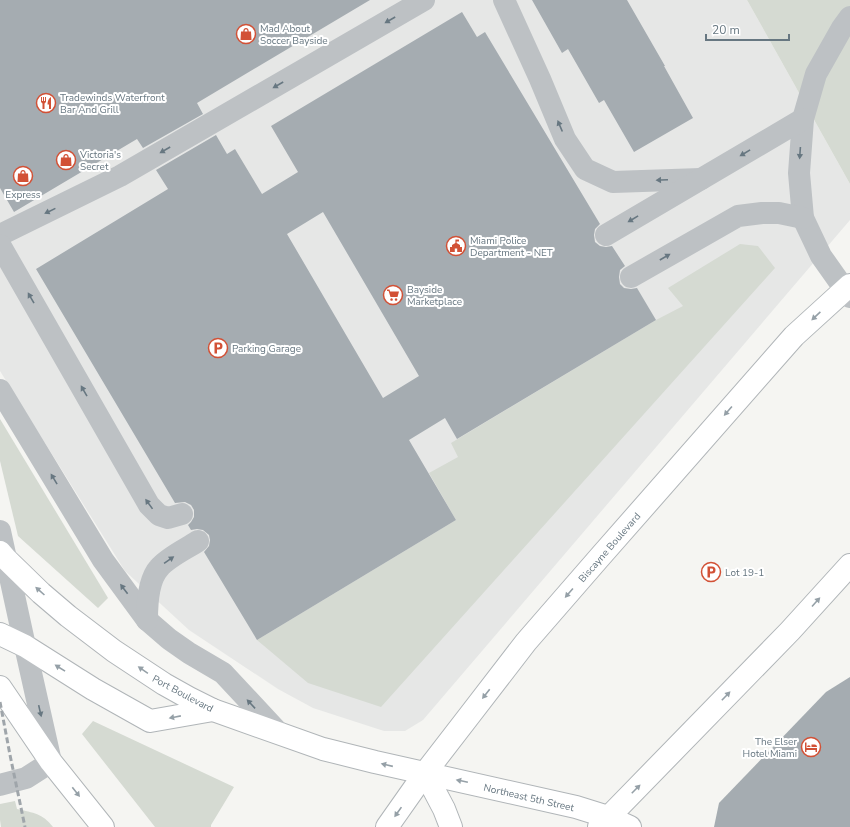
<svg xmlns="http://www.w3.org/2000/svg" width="850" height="827" font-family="'Nunito Sans',sans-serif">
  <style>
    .built { fill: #e6e7e6 }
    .green { fill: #d5dad2 }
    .building { fill: #a5acb1; fill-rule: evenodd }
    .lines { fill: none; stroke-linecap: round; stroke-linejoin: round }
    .major-casing { stroke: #b0b5b8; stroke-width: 24 }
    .minor { stroke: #bdc1c4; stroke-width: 22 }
    .major { stroke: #fff; stroke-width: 22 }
    .rail { stroke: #9fa5aa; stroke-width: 3; stroke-dasharray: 6 3; stroke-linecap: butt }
    .oneway { fill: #677781 }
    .oneway2 { fill: #95a0a7 }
    .labels { text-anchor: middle; stroke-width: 4; stroke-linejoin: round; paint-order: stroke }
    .poi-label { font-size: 10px; fill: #677781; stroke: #fff; text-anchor: start }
    .street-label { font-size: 10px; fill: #677781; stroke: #fff }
  </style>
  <rect width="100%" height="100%" fill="#f5f5f2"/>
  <path class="built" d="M0,0H747L850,184V220L423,720L405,731H384L313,708L278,689L189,630L125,571L0,371Z"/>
  <g class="green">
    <path d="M747,0H850V184Z"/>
    <path d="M740,244L758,246L775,268L381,707L308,683L257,640L456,520L429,473L458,457L451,443L656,320L683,306L668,288Z"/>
    <path d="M0,419L108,598L98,608L18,536L0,461Z"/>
    <path d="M93,721L234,787L211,825V827H155L82,734Z"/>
    <path d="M15,801L17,809C34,813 42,813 53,827H1L0,820V804Z"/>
  </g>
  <g class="building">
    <path d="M0,0H370L197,103L203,114L143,148L137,139L14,212L0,188Z"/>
    <path d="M532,0H627L665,66H664L693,118L634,152L604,100L599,103L568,49L562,53Z"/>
    <path d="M462,12L477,37L485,32L600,224L595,229L594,235L595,242L600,246L606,247L612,246L625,266L620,270L619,277L620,284L624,288L631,289L637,288L656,320L457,439L445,418L409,440L456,520L257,640L204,552L209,546L210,540L209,535L203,530L197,529L191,530L188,525L191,522L194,517V510L191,505L185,502L175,503L36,269L168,189L156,170L216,135L227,154L235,149L262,194L298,172L271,126ZM323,212L419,376L383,398L287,234Z"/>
    <path d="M850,677V827H714L719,803L826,692Z"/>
  </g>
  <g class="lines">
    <defs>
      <g id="major">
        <path d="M0,552L6,559L41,593L68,616L114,651L164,684L189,698L213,710L323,749L375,762L576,807L608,817L630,827"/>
        <path d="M0,634L25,646L93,689L150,721L213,710"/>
        <path d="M0,687L51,762L103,827"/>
        <path d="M425,773L444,809L451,827"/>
        <path d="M387,827L425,773L469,716L526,642L599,558L794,336L850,285"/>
        <path d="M599,827L790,631L850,565"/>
      </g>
    </defs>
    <use href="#major" class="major-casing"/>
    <g class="minor">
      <path d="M504,0L540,79L565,139L585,169L613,182L701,179"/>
      <path d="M850,17L842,28L816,74L803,119L799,173L803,218L821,256L850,297"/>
      <path d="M0,235L120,176L424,0"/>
      <path d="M606,235L803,119"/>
      <path d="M0,245L149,505L159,515L168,518L182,514"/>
      <path d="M631,277L738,216L762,213H779L803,218"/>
      <path d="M0,390L103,560L147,620L169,639L189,653L223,673L278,732"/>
      <path d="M0,531L25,646L51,762L26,778L0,785"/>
      <path d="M147,620C147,604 148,580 159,568C168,557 186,549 198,541"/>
    </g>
    <use href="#major" class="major"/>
    <path class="rail" d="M0,702L10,755L25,827"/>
  </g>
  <defs><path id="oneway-solid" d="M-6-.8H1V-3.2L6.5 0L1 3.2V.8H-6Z"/></defs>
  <g class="oneway">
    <use href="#oneway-solid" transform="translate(390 20) rotate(150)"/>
    <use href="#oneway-solid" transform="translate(278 85) rotate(150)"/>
    <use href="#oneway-solid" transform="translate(560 126) rotate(-113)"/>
    <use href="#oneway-solid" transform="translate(165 150) rotate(150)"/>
    <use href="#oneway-solid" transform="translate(745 153) rotate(149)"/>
    <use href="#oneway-solid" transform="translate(800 153) rotate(94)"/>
    <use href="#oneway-solid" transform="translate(662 180) rotate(178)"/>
    <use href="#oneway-solid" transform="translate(50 211) rotate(154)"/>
    <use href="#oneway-solid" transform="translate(633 219) rotate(149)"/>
    <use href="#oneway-solid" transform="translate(665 257) rotate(-30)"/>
    <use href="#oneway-solid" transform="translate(31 298) rotate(-120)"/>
    <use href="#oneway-solid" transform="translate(84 391) rotate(-120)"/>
    <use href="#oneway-solid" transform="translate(54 479) rotate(-121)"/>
    <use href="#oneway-solid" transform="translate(149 504) rotate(-126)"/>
    <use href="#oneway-solid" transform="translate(169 560) rotate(-35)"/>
    <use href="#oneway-solid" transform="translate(124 589) rotate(-127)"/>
    <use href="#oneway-solid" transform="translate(251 704) rotate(-133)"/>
    <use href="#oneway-solid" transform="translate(40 711) rotate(77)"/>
  </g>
  <g class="oneway2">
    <use href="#oneway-solid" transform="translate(816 316) rotate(137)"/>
    <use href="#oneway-solid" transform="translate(728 411) rotate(131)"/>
    <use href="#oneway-solid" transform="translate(40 591) rotate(-138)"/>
    <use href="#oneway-solid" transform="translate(569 593) rotate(131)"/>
    <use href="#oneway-solid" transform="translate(816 602) rotate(-48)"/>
    <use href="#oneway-solid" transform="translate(60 668) rotate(-148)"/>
    <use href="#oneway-solid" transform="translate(143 670) rotate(-145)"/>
    <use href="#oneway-solid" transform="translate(486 694) rotate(128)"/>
    <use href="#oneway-solid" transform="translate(726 696) rotate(-46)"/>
    <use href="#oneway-solid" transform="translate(175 717) rotate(169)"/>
    <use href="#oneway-solid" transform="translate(387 765) rotate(-167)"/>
    <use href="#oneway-solid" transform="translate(462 781) rotate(-168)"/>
    <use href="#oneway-solid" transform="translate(636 789) rotate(-45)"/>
    <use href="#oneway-solid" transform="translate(76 792) rotate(52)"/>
    <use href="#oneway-solid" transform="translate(398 812) rotate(125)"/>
  </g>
  <defs>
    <symbol id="shop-ring" viewBox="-11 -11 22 22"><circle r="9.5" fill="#fff" stroke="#d25136" stroke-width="1.5"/><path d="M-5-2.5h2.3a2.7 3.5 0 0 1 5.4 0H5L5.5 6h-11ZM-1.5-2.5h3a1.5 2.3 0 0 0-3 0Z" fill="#d25136"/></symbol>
    <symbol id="restaurant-ring" viewBox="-11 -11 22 22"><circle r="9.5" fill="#fff" stroke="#d25136" stroke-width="1.5"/><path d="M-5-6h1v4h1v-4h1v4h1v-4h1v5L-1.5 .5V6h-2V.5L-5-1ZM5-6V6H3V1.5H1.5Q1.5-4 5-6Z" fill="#d25136"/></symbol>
    <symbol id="civic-ring" viewBox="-11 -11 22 22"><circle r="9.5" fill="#fff" stroke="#d25136" stroke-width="1.5"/><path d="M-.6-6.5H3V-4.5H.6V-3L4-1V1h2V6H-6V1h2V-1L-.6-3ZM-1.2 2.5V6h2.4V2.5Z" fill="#d25136"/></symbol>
    <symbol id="supermarket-ring" viewBox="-11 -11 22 22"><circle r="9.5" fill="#fff" stroke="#d25136" stroke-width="1.5"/><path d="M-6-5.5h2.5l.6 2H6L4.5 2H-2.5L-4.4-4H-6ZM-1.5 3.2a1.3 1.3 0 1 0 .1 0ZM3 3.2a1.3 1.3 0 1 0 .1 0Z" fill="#d25136"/></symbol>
    <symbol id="parking-ring" viewBox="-11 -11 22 22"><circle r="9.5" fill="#fff" stroke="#d25136" stroke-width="1.5"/><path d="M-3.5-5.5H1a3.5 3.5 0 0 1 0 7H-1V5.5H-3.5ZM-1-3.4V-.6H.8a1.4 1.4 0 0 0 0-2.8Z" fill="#d25136"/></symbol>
    <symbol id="hotel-ring" viewBox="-11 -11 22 22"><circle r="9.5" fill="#fff" stroke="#d25136" stroke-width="1.5"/><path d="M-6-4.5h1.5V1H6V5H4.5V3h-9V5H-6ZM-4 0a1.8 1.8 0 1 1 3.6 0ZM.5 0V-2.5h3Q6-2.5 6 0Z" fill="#d25136"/></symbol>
  </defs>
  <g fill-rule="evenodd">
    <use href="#shop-ring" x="235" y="23" width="22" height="22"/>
    <use href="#restaurant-ring" x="35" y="92" width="22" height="22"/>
    <use href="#shop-ring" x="55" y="149" width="22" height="22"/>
    <use href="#shop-ring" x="12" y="165" width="22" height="22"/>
    <use href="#civic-ring" x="445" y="235" width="22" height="22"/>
    <use href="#supermarket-ring" x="382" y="284" width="22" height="22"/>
    <use href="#parking-ring" x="207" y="337" width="22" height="22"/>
    <use href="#parking-ring" x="700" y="561" width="22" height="22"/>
    <use href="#hotel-ring" x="800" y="736" width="22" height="22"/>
  </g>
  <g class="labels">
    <g class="poi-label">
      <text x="260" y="32">Mad About<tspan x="260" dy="12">Soccer Bayside</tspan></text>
      <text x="60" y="101">Tradewinds Waterfront<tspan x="60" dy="12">Bar And Grill</tspan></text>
      <text x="80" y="158">Victoria's<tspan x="80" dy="12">Secret</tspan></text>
      <text x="23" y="198" text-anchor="middle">Express</text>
      <text x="470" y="244">Miami Police<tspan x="470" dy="12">Department - NET</tspan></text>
      <text x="407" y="293">Bayside<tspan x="407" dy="12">Marketplace</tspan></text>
      <text x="232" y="352">Parking Garage</text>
      <text x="725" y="576">Lot 19-1</text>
      <text x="797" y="745" text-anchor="end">The Elser<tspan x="797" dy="12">Hotel Miami</tspan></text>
    </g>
    <g class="street-label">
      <text transform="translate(609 547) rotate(-49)" y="4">Biscayne Boulevard</text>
      <text transform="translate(183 693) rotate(28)" y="4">Port Boulevard</text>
      <text transform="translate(529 797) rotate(13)" y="4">Northeast 5th Street</text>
    </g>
  </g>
  <path d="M706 34v6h83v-6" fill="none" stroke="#677781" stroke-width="2"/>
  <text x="712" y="34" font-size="12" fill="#677781" stroke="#ffffff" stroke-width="3" paint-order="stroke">20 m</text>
</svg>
